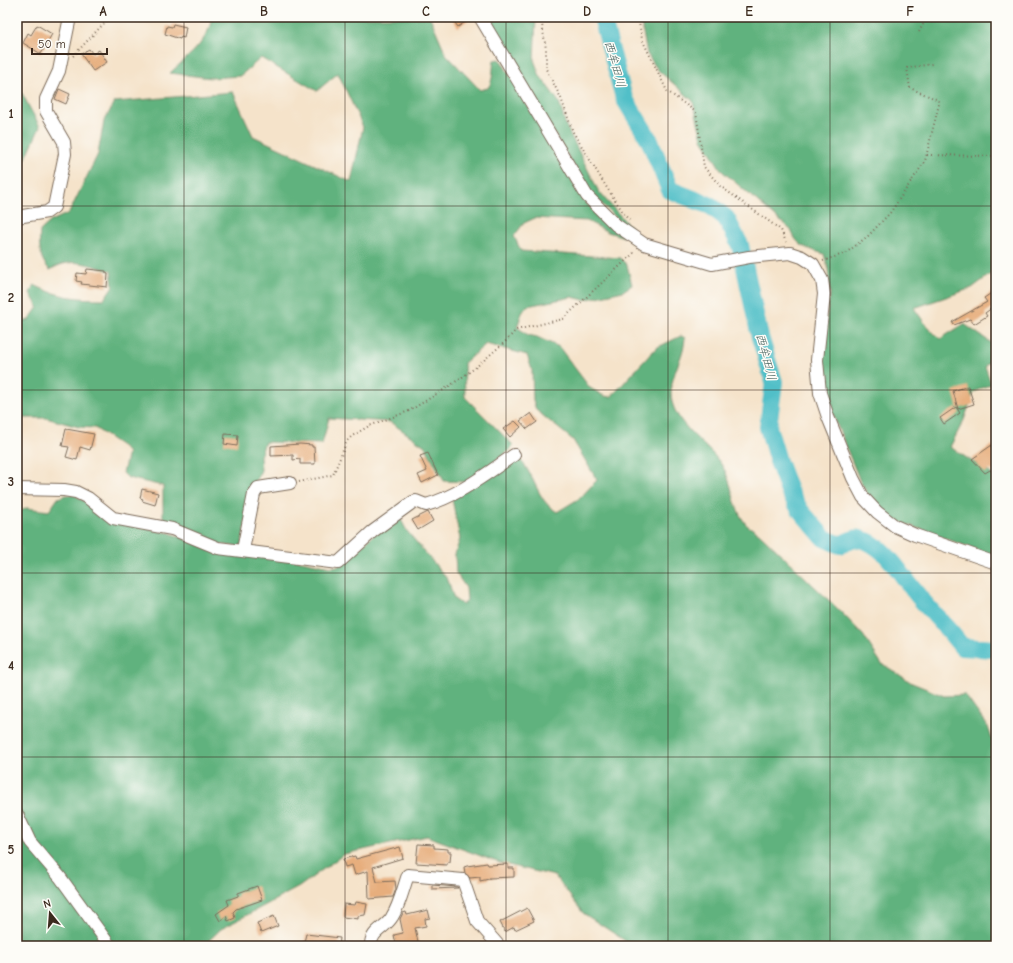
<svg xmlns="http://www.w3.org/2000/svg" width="1013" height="963" font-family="'Comic Neue','Klee One',sans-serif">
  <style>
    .forest { fill: #60b27e; stroke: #4e6e4e }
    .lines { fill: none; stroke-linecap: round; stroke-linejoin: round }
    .river { stroke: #51bfc8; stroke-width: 18 }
    .building { fill: #e7ae7d }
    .minor-casing { stroke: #7c6b5a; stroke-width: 14 }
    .path { stroke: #7c6b5a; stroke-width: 2; stroke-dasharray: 1 3; stroke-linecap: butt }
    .minor { stroke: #fff; stroke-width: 12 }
    .grid { fill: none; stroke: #3b2a1e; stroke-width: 1; stroke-opacity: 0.55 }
    .labels { text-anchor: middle; stroke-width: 3; stroke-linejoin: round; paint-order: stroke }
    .water-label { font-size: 12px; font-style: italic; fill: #435e5a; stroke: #fdfcf7 }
    .neatline { fill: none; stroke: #3b2a1e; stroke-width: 1.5 }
    .grid-label { font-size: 13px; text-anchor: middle; font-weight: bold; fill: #3b2a1e }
  </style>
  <rect width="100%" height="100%" fill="#fdfcf7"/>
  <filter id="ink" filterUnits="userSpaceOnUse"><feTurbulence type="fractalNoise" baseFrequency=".025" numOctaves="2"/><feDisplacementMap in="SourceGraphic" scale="8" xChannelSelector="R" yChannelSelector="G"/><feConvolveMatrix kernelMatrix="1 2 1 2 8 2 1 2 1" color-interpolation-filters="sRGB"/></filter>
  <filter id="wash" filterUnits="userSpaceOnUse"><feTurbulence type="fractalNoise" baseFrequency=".012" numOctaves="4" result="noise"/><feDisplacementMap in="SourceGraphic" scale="16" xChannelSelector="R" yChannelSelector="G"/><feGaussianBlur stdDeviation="0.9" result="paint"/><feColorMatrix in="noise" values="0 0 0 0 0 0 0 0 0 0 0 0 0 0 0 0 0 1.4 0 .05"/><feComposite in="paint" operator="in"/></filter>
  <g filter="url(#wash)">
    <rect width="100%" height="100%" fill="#f5e3ca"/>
    <g class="forest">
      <path d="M211,17H430L446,54L480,90L488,88C494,79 492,71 494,60L500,59L583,199L602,220L624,237L608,232L587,221L535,218L524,223L514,236L521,251L620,258L627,265L632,285L623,291L584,300L572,297L527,306L522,313L517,327L528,335L537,337L559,347L590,388L604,396L611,397L656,348L681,336L685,338C684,357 671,374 671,393C671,423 706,442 721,464C733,481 732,506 745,523C748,527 755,530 760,534L840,611L863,635L881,663L912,683L944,696L965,695L988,727L996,751V946H633L583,913L555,876L500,863L427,836L344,854L299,887L221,929L203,946H17V513L26,508L49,511L58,498L66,495H75L114,522L170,533L215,551L287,558L330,567L339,566L345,561L391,519L400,518L407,531L448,580L454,599L463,605L467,600L466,588L456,573L455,554L460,539L452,499L517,457C535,472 536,501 557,512L580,498L597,480L573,440L536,410L533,400L532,370L527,355L486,344L464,363L465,397L513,445L510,450L467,482L444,481L425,446L390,422L329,418L322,444L265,442L260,456L261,470L252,489L242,544L239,547L218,544L163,522V486L128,478L123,473L128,453L123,447L95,428L79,427L46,418H17V323L29,320L38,307L30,293L34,285C58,297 77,299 104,299L113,286L111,271C88,265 72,256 50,270C39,259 39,247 40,231L51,221L69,213L98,154L104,121L115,102L233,92L253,136L351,182L363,127L338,73L317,91L261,58L240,76L211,78L170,73C186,58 211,40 211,17Z"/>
      <path d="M484,17H536L534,60L540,76L559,102L566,126L599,192L633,230L624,225L590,193Z"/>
      <path d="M640,17H996V270L972,288L914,308L926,325L940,339L964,324L996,346V355L985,366L991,384L974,392L964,420L950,447L996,477V557L895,520L886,514L870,498L860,481L826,398L822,349L830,294L828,268L824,254C807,248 798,248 791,230L722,171L702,139L693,101L658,70L647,54Z"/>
      <path d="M17,84L40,127L25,160L17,167Z"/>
    </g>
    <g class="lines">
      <path class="river" d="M602,17L624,98L649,139L670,190L711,206L726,218L740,245L760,337L774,382L768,427L778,461L789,491L800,510L824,538L840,545C845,543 855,537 860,539C887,545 903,579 920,598C934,615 949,629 962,647L996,649"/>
    </g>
    <g id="blocks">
      <g class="building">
        <path d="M451,17H472L458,27Z"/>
        <path d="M173,24L186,27L184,38L181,37L180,39L165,34L167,26L172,27Z"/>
        <path d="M37,25L52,34L41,54L23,43L28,33L31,35Z"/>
        <path d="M89,49L93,54L99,50L107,62L93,71L81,54Z"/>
        <path d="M59,89L70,94L66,104L55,99Z"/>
        <path d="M87,269L106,271V273L108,274L107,287L81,284L82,282L76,281L77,273L86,274Z"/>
        <path d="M996,290V305L985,313L987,316L974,324L970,319L954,325L952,322L987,302L984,298Z"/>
        <path d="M968,386L974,404L958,409L953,391Z"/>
        <path d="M956,407L960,413L944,424L940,418Z"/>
        <path d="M531,413L537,422L527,429L520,421Z"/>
        <path d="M515,421L521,427L510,437L503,429Z"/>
        <path d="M66,429L94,434L90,450L80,447L77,460L66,457L69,447L62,446Z"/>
        <path d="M225,434L238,435L237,446L224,444Z"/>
        <path d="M300,444L312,445V447H314L315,464H300V459L293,460V455L271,456V446Z"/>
        <path d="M992,445L996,450V473L990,470L985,473L972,459Z"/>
        <path d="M428,453L438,475L422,483L418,475L427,471L420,456Z"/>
        <path d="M142,489L158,493L155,505L142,501L143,499L140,498Z"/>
        <path d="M428,512L433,521L418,530L412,520Z"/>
        <path d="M418,844L434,845V848L448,849V852H451L450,862H447V865L416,863Z"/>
        <path d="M400,847L403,858L373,867L377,882L395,881L396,889L393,897L369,899L368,871L355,875L352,865L345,867L343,859L355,856L356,859Z"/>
        <path d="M487,863L488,865L508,864V868H514V877L489,878V879L480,881V877L470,878L465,873L464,867L467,866Z"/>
        <path d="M432,885L457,887L458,888L432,889Z"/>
        <path d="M257,886L262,900L236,909L233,912L235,918L228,921L226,916L220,921L216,914L229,905L227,900L238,896V893Z"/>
        <path d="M356,902L367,904L365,915L358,916V919L343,917L344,904L355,905Z"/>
        <path d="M527,908L534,921L515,930L514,927L505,932L500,922Z"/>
        <path d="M428,910L430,918L425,919L426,926L415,928L419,946H402L401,943L396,944L394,935L403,933L400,919L403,913L406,912L407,915Z"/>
        <path d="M274,916L278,926L261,933L257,923Z"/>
        <path d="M306,934L340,938L339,946H303Z"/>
      </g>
    </g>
  </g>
  <g filter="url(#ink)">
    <use href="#blocks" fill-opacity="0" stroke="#7c6b5a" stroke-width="1"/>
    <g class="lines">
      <defs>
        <g id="minor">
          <path d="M480,17L587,196L616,225L644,244L712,264L749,257L790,253L802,257L813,264L822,280L824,294L817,360L820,393L828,417L853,478L863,497L877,512L895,526L915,535L996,563"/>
          <path d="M17,217L47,212L54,207L65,154L64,142L46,111V99L59,71L70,17"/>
          <path d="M17,489L64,490L76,492L88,498L113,518L172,529L218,548L338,563L372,532L413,502L416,501L426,505C458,496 486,474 514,455"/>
          <path d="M243,550L254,494L258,488L290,483"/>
          <path d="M17,814L30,842L60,877L110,946"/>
          <path d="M371,946C370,931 386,928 392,917C400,904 403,889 408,875L463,880L477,921L499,946"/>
        </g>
      </defs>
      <use href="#minor" class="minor-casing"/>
      <g class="path">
        <path d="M638,17L642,39L667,91L696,112L704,167L720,186L781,230L786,242"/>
        <path d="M541,18L546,49V69L561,98L573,132L607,188L627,218L632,221"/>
        <path d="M919,32L927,17"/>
        <path d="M73,56L110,17"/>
        <path d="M927,155L996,156"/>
        <path d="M823,261L846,253L868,236L890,213L925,161L939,104L938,100L910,88L907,68L932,64"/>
        <path d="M299,482L333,475L347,441L352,436L369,426L409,411L448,387L475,368L507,340L516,330L563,319L636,251"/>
      </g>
      <use href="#minor" class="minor"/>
    </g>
  </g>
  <path class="grid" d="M184,17V946M345,17V946M506,17V946M668,17V946M830,17V946M17,206H996M17,390H996M17,573H996M17,757H996"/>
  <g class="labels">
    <g class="water-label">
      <text transform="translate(615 64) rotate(74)" y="4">西牟田川</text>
      <text transform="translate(766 357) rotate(75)" y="4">西牟田川</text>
    </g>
  </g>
  <rect width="1013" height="963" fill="none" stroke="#fdfcf7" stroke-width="44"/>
  <g transform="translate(50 913) rotate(343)" stroke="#fdfcf7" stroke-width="3" paint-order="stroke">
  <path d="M0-3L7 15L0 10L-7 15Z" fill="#3b2a1e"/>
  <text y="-6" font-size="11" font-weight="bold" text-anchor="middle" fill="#3b2a1e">N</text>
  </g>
  <path d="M32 48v6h75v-6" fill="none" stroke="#3b2a1e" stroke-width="2"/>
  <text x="38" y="48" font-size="12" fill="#3b2a1e" stroke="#fdfcf7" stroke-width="3" paint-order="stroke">50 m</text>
  <rect x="22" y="22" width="969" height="919" class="neatline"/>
  <g class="grid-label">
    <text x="103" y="16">A</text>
    <text x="264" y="16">B</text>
    <text x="426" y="16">C</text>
    <text x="587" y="16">D</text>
    <text x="749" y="16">E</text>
    <text x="910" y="16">F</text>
    <text x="11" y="118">1</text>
    <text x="11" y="302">2</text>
    <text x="11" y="486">3</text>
    <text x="11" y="670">4</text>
    <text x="11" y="854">5</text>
  </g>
</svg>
